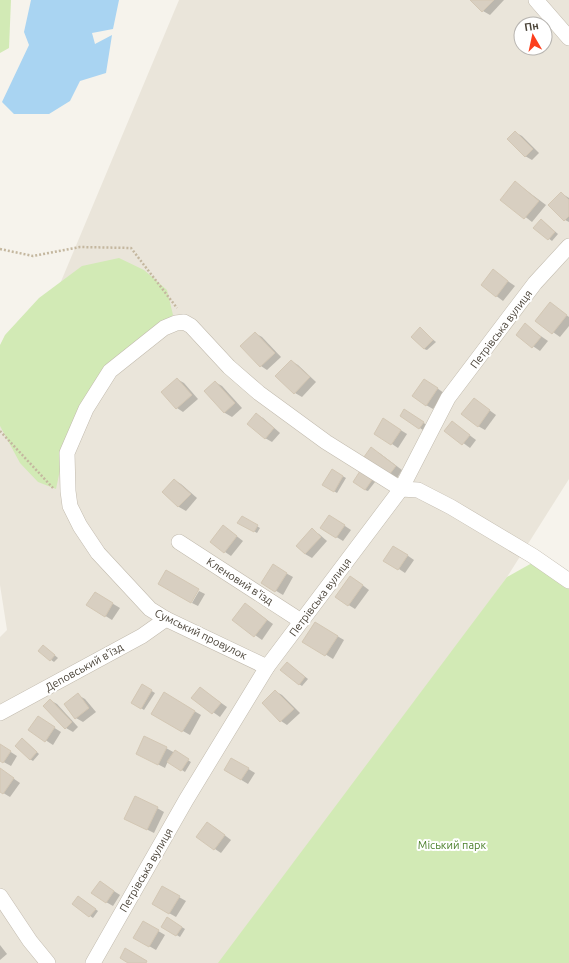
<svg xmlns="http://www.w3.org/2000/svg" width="569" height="963" font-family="Ubuntu,sans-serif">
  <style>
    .residential { fill: #eae5da; fill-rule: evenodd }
    .green { fill: #d2eab5 }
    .water { fill: #a9d4f2 }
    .shadow { fill: #0003 }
    .building { fill: #d8cfc1; stroke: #d3c7b4 }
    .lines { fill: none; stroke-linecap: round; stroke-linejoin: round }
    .minor-casing { stroke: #c2bbae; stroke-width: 16 }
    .path { stroke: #c4b79f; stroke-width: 2.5; stroke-dasharray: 2 2; stroke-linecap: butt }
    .minor { stroke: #fff; stroke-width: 15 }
    .labels { text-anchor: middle; stroke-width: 4; stroke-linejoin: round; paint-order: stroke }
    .street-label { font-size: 11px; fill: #4b4439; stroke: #fff }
    .park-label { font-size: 11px; fill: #4a7f2a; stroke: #fff }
  </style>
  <rect width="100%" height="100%" fill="#f6f3ec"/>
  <path class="residential" d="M179,0H569V479L507,577L227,963H0V637L7,630L0,585V427ZM521,24H545V48H521Z"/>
  <g class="green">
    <path d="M0,0H11L9,48L0,53Z"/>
    <path d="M119,258L144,270L167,290L173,315L120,355L64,451L56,489L38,482L20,463L0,426V345L5,335L39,298L82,266Z"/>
    <path d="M532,563L569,589V963H218L507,577Z"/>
  </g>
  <path class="water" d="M31,0H119L113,29L92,33L95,44L112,35L106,73L80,81L70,101L49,114H14L2,102L29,45L24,32Z"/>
  <g class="shadow">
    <path d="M471,0H504L490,15L483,11Z"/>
    <path d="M515,132L522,136L539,153L532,160L525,156Z"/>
    <path d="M515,182L546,205L532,222L502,199Z"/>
    <path d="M561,193L569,198V222L565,220Z"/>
    <path d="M544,222L558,234L552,241L535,228Z"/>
    <path d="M493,271L515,286L503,301L482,285Z"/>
    <path d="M550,303L569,317V326L560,337L536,320Z"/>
    <path d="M525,325L548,341L540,351L517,335Z"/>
    <path d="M420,329L436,342L427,350L424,349Z"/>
    <path d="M255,333L262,337L281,357L267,370L261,366Z"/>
    <path d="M291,361L298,365L316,382L302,397L295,393Z"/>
    <path d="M177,379L184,383L198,399L183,412L177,408Z"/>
    <path d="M215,382L222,386L242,408L232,417L225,413L205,391Z"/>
    <path d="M431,384L444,393L433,409L426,405Z"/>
    <path d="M474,399L496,415L485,430L478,426Z"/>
    <path d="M404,411L427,425L423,430L401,416Z"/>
    <path d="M256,414L263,418L280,433L272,442L265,438Z"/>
    <path d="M452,422L476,440L470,448L446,430Z"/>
    <path d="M391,424L407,434L398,448L392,444Z"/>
    <path d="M378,452L402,470L397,478L390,474Z"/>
    <path d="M332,470L346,478L337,493L324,485Z"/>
    <path d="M364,474L375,482L368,491L365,490Z"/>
    <path d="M174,480L181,484L197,498L186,511L179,507L163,492Z"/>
    <path d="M242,517L260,528L257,533L239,523Z"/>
    <path d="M336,520L351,530L343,541L322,528Z"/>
    <path d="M312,530L319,534L327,541L312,558L305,554L297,546Z"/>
    <path d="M230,531L243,541L231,556L225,552Z"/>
    <path d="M401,551L414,560L405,573L399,569Z"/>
    <path d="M273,566L293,577L283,595L263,583Z"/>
    <path d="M357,581L369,590L355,609L336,597Z"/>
    <path d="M199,591L205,594L198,606L192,603Z"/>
    <path d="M95,593L120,608L112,620L88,605Z"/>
    <path d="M252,609L273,624L262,640L234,620Z"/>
    <path d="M315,623L344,640L333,659L304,641Z"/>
    <path d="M46,648L58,658L54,662L39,651Z"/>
    <path d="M290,665L308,679L302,686L299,684Z"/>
    <path d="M142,685L155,693L144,710L132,702Z"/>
    <path d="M200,688L227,707L220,717L193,698Z"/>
    <path d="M275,691L282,695L300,713L287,725L281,721Z"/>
    <path d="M165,694L201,715L190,735L153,714Z"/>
    <path d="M78,695L85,699L96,712L83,722L76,718L65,705Z"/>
    <path d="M50,700L57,704L78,727L73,732L66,728L44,706Z"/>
    <path d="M45,722L61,732L53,745L30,730Z"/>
    <path d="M25,741L39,754L33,761L30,759Z"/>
    <path d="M0,745L17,756L11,766L0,760Z"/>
    <path d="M166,748L191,762L185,772L168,761L165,768L144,757Z"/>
    <path d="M232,759L255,773L248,784L225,770Z"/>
    <path d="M0,769L20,783L10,797L0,791Z"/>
    <path d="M157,808L164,812L154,833L132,822Z"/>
    <path d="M214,827L231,840L221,853L197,837Z"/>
    <path d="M100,882L120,895L113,906L106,902Z"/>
    <path d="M163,888L186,901L176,917L153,904Z"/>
    <path d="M82,899L98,911L93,918L73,904Z"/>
    <path d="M167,918L185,929L180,937L162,926Z"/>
    <path d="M143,922L165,935L156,950L135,938Z"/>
    <path d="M0,945L7,954L0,960Z"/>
  </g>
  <g class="building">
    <path d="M470,0H494L482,12Z"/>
    <path d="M515,131L533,149L525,157L507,139Z"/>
    <path d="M515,181L539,201L524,219L500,200Z"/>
    <path d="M561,192L569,200V216L564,221L548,205Z"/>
    <path d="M541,219L555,232L548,240L533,228Z"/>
    <path d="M493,269L508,281L496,297L481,285Z"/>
    <path d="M550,302L567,315L552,334L535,321Z"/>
    <path d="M525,323L541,337L532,348L516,335Z"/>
    <path d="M420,327L433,340L424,349L411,337Z"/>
    <path d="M255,332L275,353L260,367L240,346Z"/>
    <path d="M291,360L310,377L294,394L275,376Z"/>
    <path d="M177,378L192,395L176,409L161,392Z"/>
    <path d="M424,379L438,388L426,406L412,396Z"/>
    <path d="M215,381L235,403L224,413L204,391Z"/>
    <path d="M474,398L490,410L478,427L461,414Z"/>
    <path d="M404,409L424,422L419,429L400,416Z"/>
    <path d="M256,413L274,428L265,439L247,424Z"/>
    <path d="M383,418L401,430L391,445L374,434Z"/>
    <path d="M452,421L470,435L462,445L444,431Z"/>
    <path d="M371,447L396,466L389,475L364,457Z"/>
    <path d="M332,469L343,476L334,492L322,485Z"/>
    <path d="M360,471L372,480L365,490L353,482Z"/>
    <path d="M174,479L191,494L178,507L162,492Z"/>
    <path d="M329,515L345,525L336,538L320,528Z"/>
    <path d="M242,516L258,525L254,532L237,523Z"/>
    <path d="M223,525L237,536L224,553L210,542Z"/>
    <path d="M312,528L321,537L305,554L296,546Z"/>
    <path d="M393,546L408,555L398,570L383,561Z"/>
    <path d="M273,564L287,573L275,592L261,583Z"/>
    <path d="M166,570L199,589L191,603L158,584Z"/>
    <path d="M350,576L363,585L348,606L335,597Z"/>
    <path d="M95,592L113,603L105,617L86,605Z"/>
    <path d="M245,603L267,620L254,637L232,620Z"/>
    <path d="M315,622L338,636L325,656L302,642Z"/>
    <path d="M43,645L55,655L50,661L38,651Z"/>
    <path d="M287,662L305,677L299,685L280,670Z"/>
    <path d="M142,684L152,690L141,709L131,703Z"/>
    <path d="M200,687L221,703L212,714L191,698Z"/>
    <path d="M275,690L294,709L280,722L262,703Z"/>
    <path d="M164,692L195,711L182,732L151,714Z"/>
    <path d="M78,693L89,708L75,719L64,704Z"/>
    <path d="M50,699L72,722L65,729L43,706Z"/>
    <path d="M38,716L55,727L45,742L28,730Z"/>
    <path d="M144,736L167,747L158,765L136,754Z"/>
    <path d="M22,738L37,752L30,760L15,746Z"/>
    <path d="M0,744L11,751L3,763L0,761Z"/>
    <path d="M175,750L189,759L181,771L167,762Z"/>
    <path d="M231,758L249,768L241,780L224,770Z"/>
    <path d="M0,768L14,778L3,794L0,792Z"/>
    <path d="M135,796L158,807L147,830L124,819Z"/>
    <path d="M207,822L225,835L214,850L196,837Z"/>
    <path d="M100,881L114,891L106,903L91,893Z"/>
    <path d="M162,886L180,896L169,914L152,904Z"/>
    <path d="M78,896L96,909L89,917L72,904Z"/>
    <path d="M167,917L182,927L176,936L161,927Z"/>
    <path d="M143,921L159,930L149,947L133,938Z"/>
    <path d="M125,948L147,961L146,963H128L120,958Z"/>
  </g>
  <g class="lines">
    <defs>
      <g id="minor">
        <path d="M536,0L569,38"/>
        <path d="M179,542L301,621"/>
        <path d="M267,667L166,619L150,609L98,553L80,526L70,506L68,491L67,453L86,409L110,371L164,328L176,323L184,322L191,326L229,367L259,393L326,442L401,489L418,490L451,507L533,556L569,581"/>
        <path d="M0,713L142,636L166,619"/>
        <path d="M0,896L30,941L48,963"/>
        <path d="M93,963L186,800L267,667L401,489L448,398L535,283L569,246"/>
      </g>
    </defs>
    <use href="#minor" class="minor-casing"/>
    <g class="path">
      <path d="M0,249L33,256L80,247L131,248L177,308"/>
      <path d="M0,431L53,488"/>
    </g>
    <use href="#minor" class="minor"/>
  </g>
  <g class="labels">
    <g class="street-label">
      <text transform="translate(501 329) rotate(-53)" y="4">Петрівська вулиця</text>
      <text transform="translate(240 581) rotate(33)" y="4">Кленовий в'їзд</text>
      <text transform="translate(320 597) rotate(-53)" y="4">Петрівська вулиця</text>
      <text transform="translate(201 634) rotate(26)" y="4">Сумський провулок</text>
      <text transform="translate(84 667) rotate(-29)" y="4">Деповський в'їзд</text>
      <text transform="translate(146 870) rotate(-60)" y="4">Петрівська вулиця</text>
    </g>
    <g class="park-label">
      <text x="452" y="849">Міський парк</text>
    </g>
  </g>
  <g transform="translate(533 36) rotate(351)"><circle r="19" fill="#ffffff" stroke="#b7b4b0"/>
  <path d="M0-3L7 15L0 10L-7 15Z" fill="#fc3f1d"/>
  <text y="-6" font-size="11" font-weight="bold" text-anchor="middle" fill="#4b4439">Пн</text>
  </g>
</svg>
